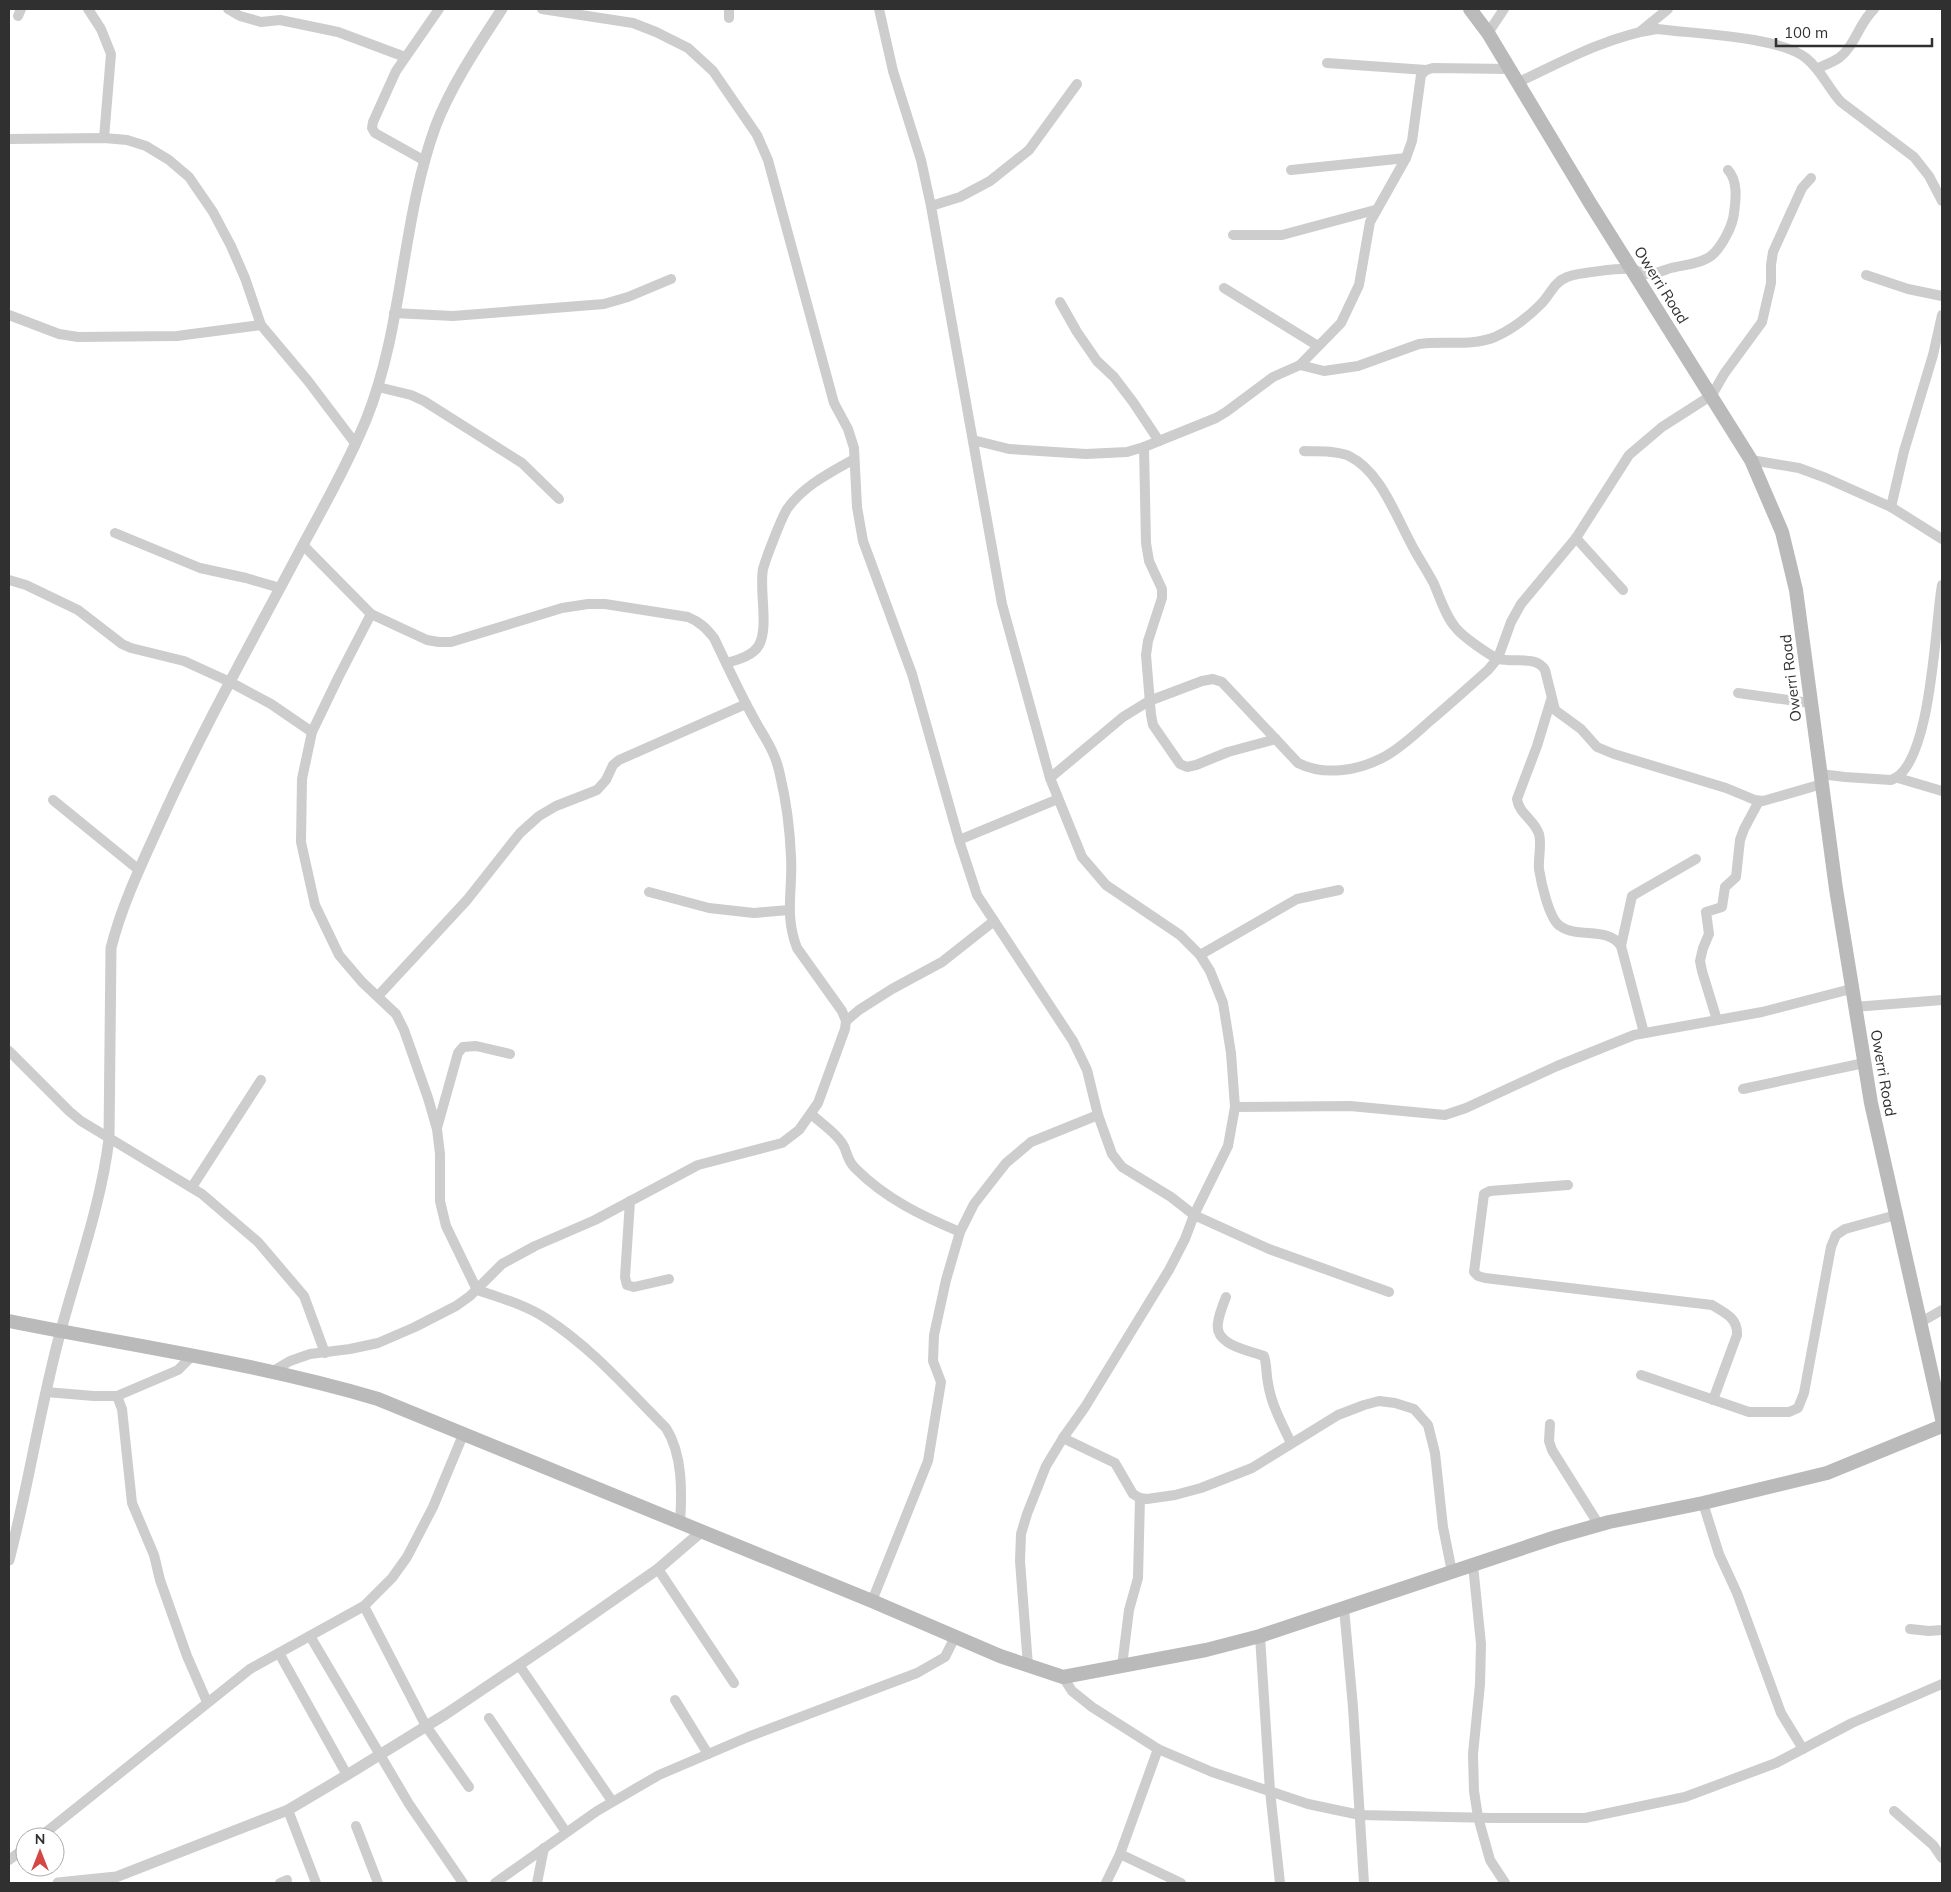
<svg xmlns="http://www.w3.org/2000/svg" width="1951" height="1892" font-family="Mulish,sans-serif">
  <style>
    .lines { fill: none; stroke-linecap: round; stroke-linejoin: round }
    .minor { stroke: #cdcdcd; stroke-width: 10 }
    .tertiary { stroke: #cdcdcd; stroke-width: 11 }
    .secondary { stroke: #bababa; stroke-width: 14 }
    .labels { text-anchor: middle; stroke-width: 5; stroke-linejoin: round; paint-order: stroke }
    .street-label { font-size: 15px; fill: #303030; stroke: #fff }
  </style>
  <rect width="100%" height="100%" fill="#fff"/>
  <g class="lines">
    <g class="minor">
      <path d="M88,9L101,29L111,54L104,138"/>
      <path d="M228,9L240,16L261,22L280,20L338,32L405,57"/>
      <path d="M542,9L633,23L656,32L688,48L713,71L757,135L768,160L834,403L848,429L854,448L857,507L863,541L912,674L959,840L977,895L1073,1041L1087,1070L1098,1115L1112,1154L1122,1167L1171,1197L1194,1215L1269,1249L1389,1292"/>
      <path d="M729,9V18"/>
      <path d="M879,9L893,71L921,160L931,206L1002,604L1050,778L1082,857L1106,885L1180,935L1200,955L1210,971L1223,1003L1231,1053L1235,1107L1228,1146L1194,1215L1185,1239L1169,1270L1085,1407L1063,1438L1046,1466L1027,1514L1021,1534L1020,1561L1028,1666"/>
      <path d="M18,16L21,9"/>
      <path d="M1641,31L1668,9"/>
      <path d="M1488,33L1504,9"/>
      <path d="M1327,63L1426,70"/>
      <path d="M1818,68C1825,65 1833,62 1839,58C1855,46 1859,23 1874,9"/>
      <path d="M1517,83C1561,62 1608,36 1657,29C1695,34 1778,36 1806,58C1822,71 1828,88 1841,102L1914,157L1929,176L1942,201"/>
      <path d="M9,139L104,138L127,140L146,146L169,160L189,177L213,212L231,246L245,278L261,325L308,381L355,443"/>
      <path d="M425,161L375,133L372,128L373,122L396,71L439,9"/>
      <path d="M1291,170L1406,158"/>
      <path d="M931,206L960,197L990,181L1029,150L1077,84"/>
      <path d="M1233,235H1282L1375,210"/>
      <path d="M1866,275L1908,289L1942,296"/>
      <path d="M1224,288L1318,346"/>
      <path d="M1060,302L1077,332L1097,361L1114,377L1133,402L1159,441"/>
      <path d="M394,313L453,316L604,304L628,297L671,279"/>
      <path d="M9,315L59,334L78,337L177,336L261,325"/>
      <path d="M1300,365L1324,371L1358,366L1419,344C1444,340 1470,347 1495,337C1511,330 1529,316 1541,304C1550,295 1554,282 1567,277C1577,273 1620,268 1631,269C1638,270 1642,274 1649,274C1657,274 1664,270 1671,268C1683,265 1700,264 1711,256C1721,248 1733,226 1734,213C1736,199 1738,181 1728,170"/>
      <path d="M378,387L411,395L424,401L522,463L559,499"/>
      <path d="M973,440L1009,449L1086,454L1127,452L1144,447L1216,418L1226,412L1273,377L1300,365L1341,323L1359,285L1370,222L1406,158L1412,141L1421,75L1426,70L1433,68L1509,69"/>
      <path d="M1144,447L1146,543L1149,561L1162,589V598L1148,641L1146,655L1151,715L1153,725L1180,764L1187,767L1196,765L1228,752L1276,739"/>
      <path d="M1304,451C1317,452 1336,450 1349,456C1382,472 1397,520 1415,551C1421,562 1428,572 1434,584C1440,598 1446,617 1456,628C1462,636 1490,656 1499,659C1514,663 1536,655 1545,670L1555,710L1581,729L1597,747L1614,754L1726,788L1755,800L1763,801L1822,784"/>
      <path d="M1751,460L1799,468L1826,478L1891,507L1942,539"/>
      <path d="M1891,507L1904,451L1933,355L1942,315"/>
      <path d="M115,533L200,568L246,578L280,588"/>
      <path d="M1576,538L1623,590"/>
      <path d="M9,580L26,585L78,610L122,644L131,648L184,661L230,682L271,704L312,732"/>
      <path d="M371,614L338,678L312,732L302,779L301,842L315,905L339,955L362,982L396,1014L404,1030L428,1098L437,1129L440,1154V1201L446,1226L477,1290C501,1298 526,1305 547,1319C592,1348 628,1390 666,1428C683,1455 682,1492 680,1524"/>
      <path d="M726,663C737,660 753,656 759,645C769,627 759,590 763,569C766,558 781,519 787,509C803,486 831,472 854,459"/>
      <path d="M1738,693L1810,703"/>
      <path d="M1551,700L1537,746L1517,799C1519,814 1534,819 1539,834C1542,844 1538,858 1539,869C1541,882 1549,919 1560,926C1578,939 1608,926 1621,946L1644,1033"/>
      <path d="M1820,774L1845,777L1891,780C1932,767 1935,622 1942,585"/>
      <path d="M1050,778L1123,717L1149,701L1202,681L1213,679L1222,682L1298,763C1324,776 1357,771 1382,758C1400,749 1416,733 1430,721C1450,704 1469,687 1488,670L1498,658L1511,622L1521,604L1576,538L1629,455L1662,427L1712,395L1724,374L1762,322L1771,283V265L1773,252L1802,188L1811,178"/>
      <path d="M1898,778L1942,791"/>
      <path d="M53,800L139,870"/>
      <path d="M959,840L1058,799"/>
      <path d="M649,892L709,908L754,913L789,910"/>
      <path d="M1621,946L1632,896L1696,859"/>
      <path d="M1200,955L1297,899L1339,890"/>
      <path d="M378,996L467,900L520,833L539,816L556,806L597,790L606,780L613,765L619,760L746,704"/>
      <path d="M1854,1007L1942,1000"/>
      <path d="M1717,1020L1702,971L1700,961L1703,948L1709,934L1706,912L1722,907L1725,887L1736,877L1740,840L1744,829L1759,801"/>
      <path d="M846,1021L859,1010L892,989L942,962L994,921"/>
      <path d="M9,1051L69,1111L81,1121L202,1194L258,1242L304,1296L325,1353"/>
      <path d="M1743,1089L1864,1063"/>
      <path d="M1235,1107L1350,1106L1445,1115L1466,1108L1557,1066L1634,1035L1762,1012L1851,989"/>
      <path d="M811,1114C821,1123 835,1132 842,1143C848,1152 846,1160 856,1169C886,1199 922,1216 960,1232"/>
      <path d="M437,1128L458,1053L463,1047L476,1046L510,1054"/>
      <path d="M1568,1185L1490,1191L1484,1194L1474,1272L1478,1276L1485,1278L1712,1305C1725,1313 1738,1318 1737,1335L1713,1400"/>
      <path d="M192,1187L261,1080"/>
      <path d="M630,1201L625,1277L627,1285L634,1287L669,1279"/>
      <path d="M1226,1297C1223,1305 1219,1314 1218,1323C1214,1345 1248,1350 1264,1356C1267,1365 1266,1374 1268,1383C1271,1404 1282,1424 1291,1443"/>
      <path d="M1921,1322L1942,1310"/>
      <path d="M273,1371L290,1361L310,1354L350,1349L378,1343L415,1327L456,1306L470,1296L502,1264L535,1246L595,1220L698,1165L782,1143L799,1130L818,1103L845,1029L846,1021L842,1011L797,948C784,914 793,891 791,857C790,832 786,800 780,775C775,749 762,735 751,713C738,689 726,663 714,638C706,628 700,622 688,617L605,604H588L562,608L451,642H439L427,640L371,614L303,545"/>
      <path d="M1641,1375L1749,1412H1789L1798,1408L1804,1393L1831,1247L1836,1235L1845,1229L1896,1215"/>
      <path d="M46,1392L94,1396H117L178,1370L193,1355"/>
      <path d="M117,1396L122,1409L132,1503L154,1555L160,1580L187,1656L207,1702"/>
      <path d="M1550,1424L1549,1441L1552,1450L1599,1525"/>
      <path d="M1063,1438L1115,1463L1133,1494L1140,1498L1147,1499L1175,1495L1201,1488L1252,1468L1338,1415L1364,1405L1379,1401L1395,1403L1414,1409L1428,1425L1435,1453L1443,1527L1452,1572"/>
      <path d="M1703,1503L1719,1554L1737,1593L1781,1713L1803,1749"/>
      <path d="M1473,1565L1481,1644L1480,1684L1473,1754L1474,1791L1478,1817L1490,1860L1505,1883"/>
      <path d="M658,1569L734,1683"/>
      <path d="M872,1601L928,1461L941,1382L933,1361L934,1335L946,1280L960,1232L974,1204L1006,1163L1031,1142L1098,1115"/>
      <path d="M364,1606L426,1726L469,1787"/>
      <path d="M1344,1608L1353,1707L1364,1883"/>
      <path d="M1910,1629L1929,1631L1942,1630"/>
      <path d="M310,1636L409,1804L463,1883"/>
      <path d="M1260,1636L1270,1791L1280,1883"/>
      <path d="M279,1653L347,1775"/>
      <path d="M519,1665L612,1801"/>
      <path d="M1122,1666L1129,1610L1138,1578L1140,1498"/>
      <path d="M1063,1677L1072,1691L1092,1707L1158,1749L1212,1772L1308,1804L1360,1815L1493,1818H1585L1685,1797L1776,1763L1852,1723L1942,1684"/>
      <path d="M675,1700L708,1754"/>
      <path d="M489,1718L566,1832"/>
      <path d="M288,1810L316,1883"/>
      <path d="M1894,1811L1933,1845L1942,1858"/>
      <path d="M356,1826L378,1883"/>
      <path d="M40,1837L250,1669L364,1606L392,1578L407,1557L433,1507L463,1435"/>
      <path d="M1120,1854L1181,1883"/>
      <path d="M9,1860L25,1848"/>
      <path d="M280,1883L287,1880"/>
      <path d="M495,1883L597,1811L659,1775L748,1737L917,1673L945,1657L955,1637"/>
      <path d="M537,1883L544,1848"/>
      <path d="M1106,1883L1120,1854L1158,1749"/>
    </g>
    <g class="tertiary">
      <path d="M9,1560C29,1484 40,1406 61,1330C78,1267 101,1204 109,1139L111,948C122,904 143,861 162,819C202,730 250,645 296,558C320,513 346,468 366,420C404,326 401,220 436,125C452,84 478,46 502,9"/>
      <path d="M58,1883L116,1877L288,1810L347,1775L446,1714L556,1640L658,1569L701,1532"/>
    </g>
    <g class="secondary">
      <path d="M1470,9L1488,33L1590,203L1751,460L1782,532L1796,590L1836,889L1871,1103L1942,1419"/>
      <path d="M9,1321C132,1346 257,1363 378,1399L872,1601L1000,1656L1063,1677L1206,1650L1260,1636L1556,1537L1609,1522L1703,1503L1827,1473L1942,1426"/>
    </g>
  </g>
  <g class="labels">
    <g class="street-label">
      <text transform="translate(1661 285) rotate(58)" y="5">Owerri Road</text>
      <text transform="translate(1791 678) rotate(-97)" y="5">Owerri Road</text>
      <text transform="translate(1883 1073) rotate(80)" y="5">Owerri Road</text>
    </g>
  </g>
  <rect width="1951" height="1892" fill="none" stroke="#303030" stroke-width="20"/>
  <g transform="translate(40 1852)"><circle r="24" fill="#ffffff" stroke="#acacac"/>
  <path d="M0-4L9 19L0 12L-9 19Z" fill="#d54744"/>
  <text y="-8" font-size="14" font-weight="bold" text-anchor="middle" fill="#303030">N</text>
  </g>
  <path d="M1776 38v8h156v-8" fill="none" stroke="#303030" stroke-width="2.5"/>
  <text x="1784" y="38" font-size="15" fill="#303030" stroke="#ffffff" stroke-width="4" paint-order="stroke">100 m</text>
</svg>
